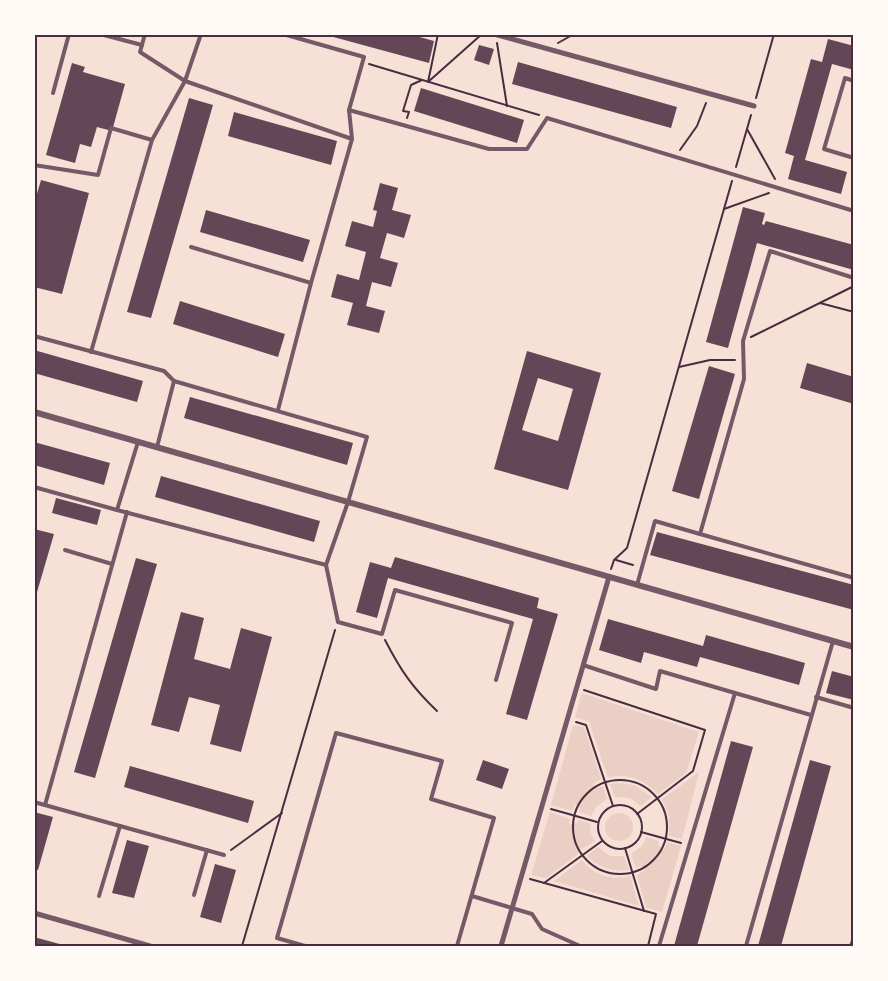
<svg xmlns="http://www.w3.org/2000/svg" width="888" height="981" font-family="Barlow,sans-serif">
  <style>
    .green { fill: #ebcfc5 }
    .building { fill: #644757; fill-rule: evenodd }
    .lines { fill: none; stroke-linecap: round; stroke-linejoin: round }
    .path { stroke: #4a2c40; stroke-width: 2 }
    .service { stroke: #755966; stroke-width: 4 }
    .pedestrian { stroke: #755966; stroke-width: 5 }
    .minor { stroke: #755966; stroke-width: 6 }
    .neatline { fill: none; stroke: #4a2c40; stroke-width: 2 }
  </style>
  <rect width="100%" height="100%" fill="#f7e1d7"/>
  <g class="green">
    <path d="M582,693L699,732L686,773L658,794C645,780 626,772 608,778L589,722L575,717Z"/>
    <path d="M573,725L584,727L601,779L593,784L597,788L603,786L607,799L596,807L591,816L579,812L580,808L575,804L572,811L551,805Z"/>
    <path d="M699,772L682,839L669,836V817L662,799Z"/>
    <path d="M618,783L634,785L652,797L641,806L630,798L615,797L610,784Z"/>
    <path d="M550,812L570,819L569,824L578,823L577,819L590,823L591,834L595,841L577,852L578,854L546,878L531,875Z"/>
    <circle cx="619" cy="827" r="14"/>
    <path d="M646,837L659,841L658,845L664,850L667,842L681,846L662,912L646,907L637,875L645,870L640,866L636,868L631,854L643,845Z"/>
    <path d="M598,847L610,856H624L629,870C612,872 599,868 587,856Z"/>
    <path d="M582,860C593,875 612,881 630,876L639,906L554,881Z"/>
  </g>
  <g class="building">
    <path d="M409,34L434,41L429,63L326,35Z"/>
    <path d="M828,39L854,46V70L832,64L805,160L847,172L841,194L788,179L794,156L785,153L811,59L822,62Z"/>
    <path d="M479,45L494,49L489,65L474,60Z"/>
    <path d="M518,62L677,107L671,128L512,84Z"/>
    <path d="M72,63L85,67L83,72L125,84L112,131L97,127L91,147L80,144L75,163L46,155Z"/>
    <path d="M421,88L524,120L517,143L414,111Z"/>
    <path d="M189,98L213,105L151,318L127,312Z"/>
    <path d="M234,112L337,141L331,165L228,136Z"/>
    <path d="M41,180L89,193L62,294L34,287V204Z"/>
    <path d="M380,183L398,188L392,210L411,215L404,238L387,233L380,258L398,263L391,287L372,282L366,306L385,311L379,333L347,325L353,303L331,297L337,274L359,280L366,252L345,246L352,221L373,227L377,211L373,210Z"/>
    <path d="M743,207L765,213L762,224L764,225L766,221L854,245V270L757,243L728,348L706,342Z"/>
    <path d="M206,210L310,240L303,262L200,232Z"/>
    <path d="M180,301L285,334L278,357L173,324Z"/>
    <path d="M34,350L143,381L137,402L34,373Z"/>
    <path d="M527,351L601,373L568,490L494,469ZM538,378L573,389L558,441L522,430Z"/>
    <path d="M807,363L854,377V404L800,388Z"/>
    <path d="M709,366L735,374L699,499L672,491Z"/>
    <path d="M190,397L353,443L347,465L184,418Z"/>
    <path d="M34,442L110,463L104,485L34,465Z"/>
    <path d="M161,476L320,521L314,542L155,497Z"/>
    <path d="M56,498L101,510L97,525L52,513Z"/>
    <path d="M34,529L54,534L35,599H34Z"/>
    <path d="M657,532L854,585V610L650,555Z"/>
    <path d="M395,557L539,598L537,608L558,614L527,720L506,714L533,619L388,578L377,618L356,612L370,562L391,568Z"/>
    <path d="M136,558L157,564L95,778L74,772Z"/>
    <path d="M181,612L204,618L194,659L230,669L241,628L272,637L241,752L210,744L220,705L189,697L179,732L151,725Z"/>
    <path d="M608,619L703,646L706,635L805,663L799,685L700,657L697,667L644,652L641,663L599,650Z"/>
    <path d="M832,671L854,677V700L826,693Z"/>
    <path d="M731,741L753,747L697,946H674Z"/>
    <path d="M483,760L509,769L502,789L476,780Z"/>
    <path d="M810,760L831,766L781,946H758Z"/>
    <path d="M130,766L254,801L248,823L124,787Z"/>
    <path d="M34,812L53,817L38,870L34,869Z"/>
    <path d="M127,840L149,846L134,898L112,893Z"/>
    <path d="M215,864L236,870L221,923L200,917Z"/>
    <path d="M34,937L67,946H34Z"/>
  </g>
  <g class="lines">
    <g class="path">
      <path d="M438,34L428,82L482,34"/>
      <path d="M497,43L507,106"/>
      <path d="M558,43L574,34"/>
      <path d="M369,64L539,115"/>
      <path d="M756,98L774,34"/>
      <path d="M407,118L409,112L403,111L411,85L422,80"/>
      <path d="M747,129L775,179"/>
      <path d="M680,150L697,126L706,103"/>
      <path d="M736,167L751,115"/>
      <path d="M724,209L769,193"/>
      <path d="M820,303L854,312"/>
      <path d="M751,337L854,286"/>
      <path d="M679,367L710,360H735"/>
      <path d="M616,560L633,565"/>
      <path d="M611,569L614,560L627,548L732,181"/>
      <path d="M385,640C401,671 412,687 437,711"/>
      <path d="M584,690L705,730L693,771L637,814"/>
      <path d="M576,722L586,725L613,806"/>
      <circle cx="620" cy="827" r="47"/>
      <circle cx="620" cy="827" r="22"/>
      <path d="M551,809L597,822"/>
      <path d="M641,832L681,843"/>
      <path d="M625,848L644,911"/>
      <path d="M231,850L282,813"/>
      <path d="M530,879L656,914L648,946"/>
      <path d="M544,883L602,841"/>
      <path d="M242,946L335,630"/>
    </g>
    <g class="service">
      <path d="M100,34L142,45"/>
      <path d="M201,34L185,81L352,139"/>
      <path d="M854,81L845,78L824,149L854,158"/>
      <path d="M53,93L69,34"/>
      <path d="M349,110L489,149H527L547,118L854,211"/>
      <path d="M34,165L98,175L111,128L152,140"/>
      <path d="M191,247L311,283"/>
      <path d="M854,278L770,251L743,341L744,379L700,534L854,578"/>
      <path d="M34,336L164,371L174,381"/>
      <path d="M91,352L152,140L185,81L140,52L145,34"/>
      <path d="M278,410L311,283L352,139L349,110L364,57L283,34"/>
      <path d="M138,442L117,510L326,565"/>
      <path d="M157,447L174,381L367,437L348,502L326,565L338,622L382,634L395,590L512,623L496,680"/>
      <path d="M34,487L117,510"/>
      <path d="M65,550L112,564"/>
      <path d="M637,585L655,521L700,534"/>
      <path d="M583,665L656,689L660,671L735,693L659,946"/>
      <path d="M735,693L811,715"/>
      <path d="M816,697L854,708"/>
      <path d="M34,802L224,855"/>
      <path d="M45,805L127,512"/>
      <path d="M194,895L207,850"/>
      <path d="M99,896L120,826"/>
      <path d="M472,896L532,914L542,929L580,946"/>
      <path d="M305,946L277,938L336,733L442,761L431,799L494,818L457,946"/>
      <path d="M746,946L833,641"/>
      <path d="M851,946L854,938"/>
    </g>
    <g class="pedestrian">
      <path d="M494,34L754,106"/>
      <path d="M34,913L150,946"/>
      <path d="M501,946L609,577"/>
    </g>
    <path class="minor" d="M34,412L854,647"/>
  </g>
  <rect width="888" height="981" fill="none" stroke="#fffaf5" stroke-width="72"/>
  <rect x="36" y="36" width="816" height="909" class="neatline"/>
</svg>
